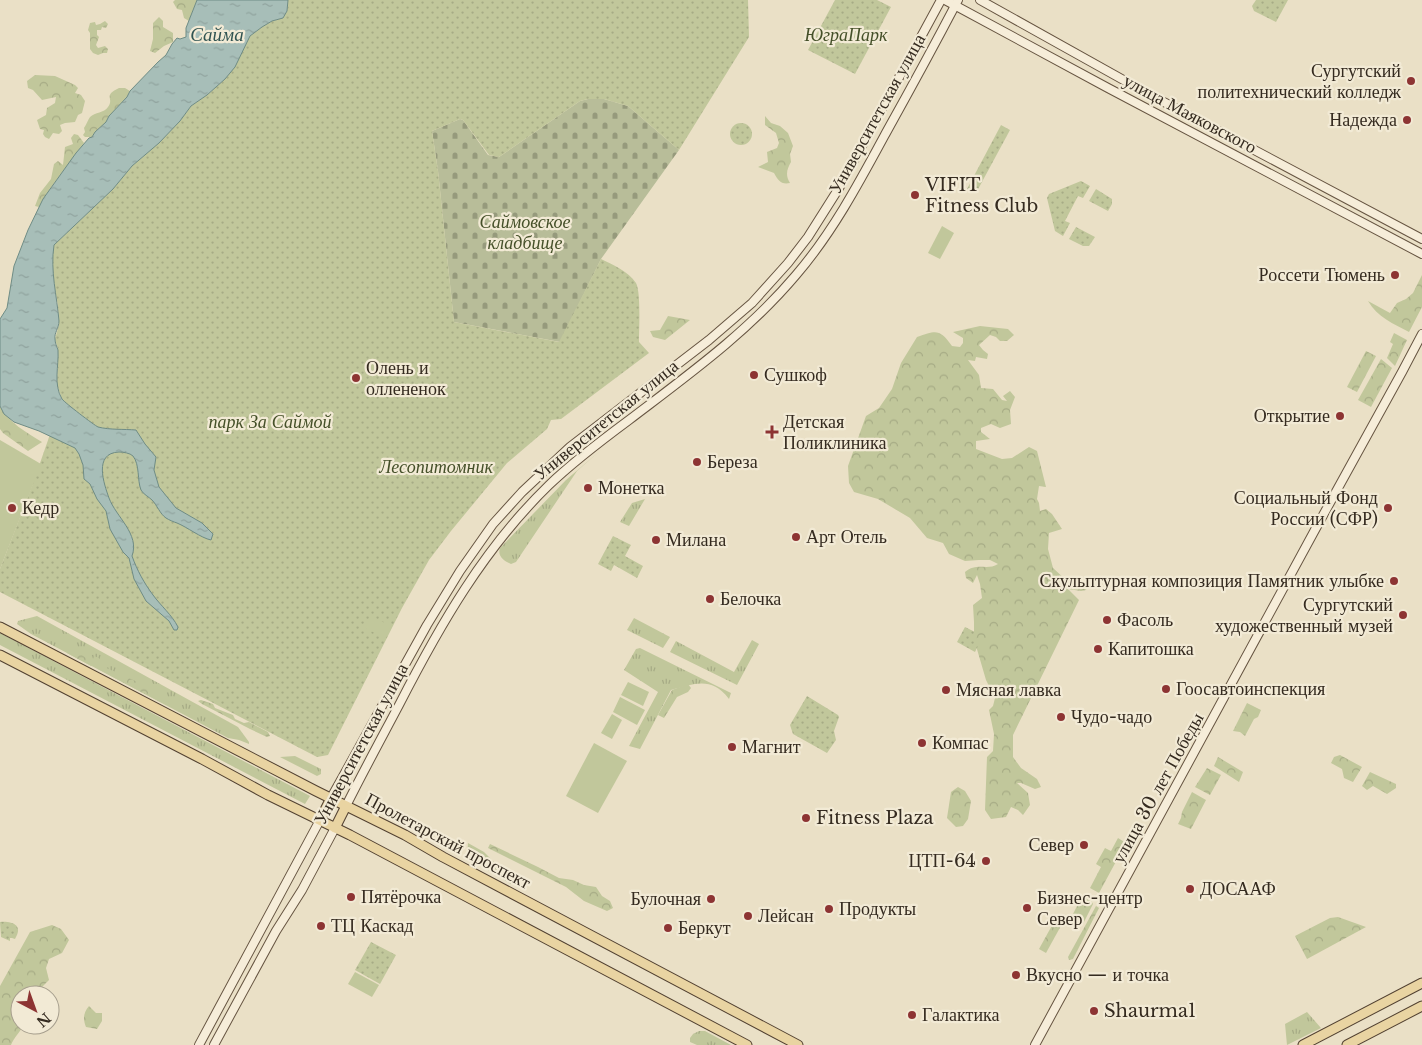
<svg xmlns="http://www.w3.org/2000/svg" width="1422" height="1045" font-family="'Libre Baskerville',serif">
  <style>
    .grass { fill: url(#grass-tufts) }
    .forest { fill: url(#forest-crowns) }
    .cemetery { fill: url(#cemetery-stones) }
    .park { fill: url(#park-dots) }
    .pitch { fill: #c1c79b }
    .water { fill: url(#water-ripples); stroke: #6f8c85 }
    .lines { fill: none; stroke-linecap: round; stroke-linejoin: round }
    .secondary-casing { stroke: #665441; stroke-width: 10 }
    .primary-casing { stroke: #524131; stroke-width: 11 }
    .secondary { stroke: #f6edd9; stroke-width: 8 }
    .primary { stroke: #e9d4a2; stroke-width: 9 }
    .poi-dot { fill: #8d3433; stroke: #f2ead5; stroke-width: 2 }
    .labels { text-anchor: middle; stroke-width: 4.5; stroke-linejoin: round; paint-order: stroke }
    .park-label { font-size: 18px; font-style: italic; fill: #455029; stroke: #f2ead5 }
    .poi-label { font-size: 18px; fill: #352b20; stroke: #f2ead5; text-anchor: start }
    .street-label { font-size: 18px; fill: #352b20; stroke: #f2ead5 }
    .water-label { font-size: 19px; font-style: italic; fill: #315452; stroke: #f2ead5 }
  </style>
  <defs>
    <pattern id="grass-tufts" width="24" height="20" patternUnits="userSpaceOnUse" patternTransform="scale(1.25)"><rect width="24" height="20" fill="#c1c79b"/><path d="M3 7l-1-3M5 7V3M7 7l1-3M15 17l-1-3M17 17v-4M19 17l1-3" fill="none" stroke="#a6ab85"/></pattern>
    <pattern id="forest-crowns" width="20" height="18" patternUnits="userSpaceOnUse" patternTransform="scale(1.25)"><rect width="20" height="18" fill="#c1c79b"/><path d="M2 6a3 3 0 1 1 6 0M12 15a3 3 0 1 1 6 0" fill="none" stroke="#a6ab85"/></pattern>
    <pattern id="cemetery-stones" width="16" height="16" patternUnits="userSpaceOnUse" patternTransform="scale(1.25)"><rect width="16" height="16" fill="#b8bd99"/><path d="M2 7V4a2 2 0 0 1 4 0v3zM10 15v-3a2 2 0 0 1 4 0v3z" fill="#969a7c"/></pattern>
    <pattern id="park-dots" width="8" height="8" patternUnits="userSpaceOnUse" patternTransform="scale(1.25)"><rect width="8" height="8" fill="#c1c79b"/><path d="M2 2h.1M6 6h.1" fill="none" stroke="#a6ab85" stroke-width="1.8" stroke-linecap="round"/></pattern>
    <pattern id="water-ripples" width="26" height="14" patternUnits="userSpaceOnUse" patternTransform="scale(1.25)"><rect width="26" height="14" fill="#a7beb8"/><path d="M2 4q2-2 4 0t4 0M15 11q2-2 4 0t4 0" fill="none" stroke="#90a39e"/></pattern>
  </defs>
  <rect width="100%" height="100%" fill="#eae0c6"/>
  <g class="grass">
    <path d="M601,450L577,471L516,562L511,564C504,561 497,556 500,548L566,480Z"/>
    <path d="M645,499L629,526L620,522L632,503Z"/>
    <path d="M37,616L238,727L249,742V744L239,740L228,738L31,634L17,624L18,621Z"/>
    <path d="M634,618L670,637L663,648L627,630Z"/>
    <path d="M0,633L310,796L305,804L0,645Z"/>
    <path d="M752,640L759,644L737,685L670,652L676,641L734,672Z"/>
    <path d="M640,648L731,693L729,699C711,676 695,684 671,690L640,749L629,746L658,692L624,670L636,649Z"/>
    <path d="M295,756L321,769V774L317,776L280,757Z"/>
    <path d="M1307,1012L1321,1028L1287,1045L1285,1024Z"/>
    <path d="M699,1031H705L731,1045H697L690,1042V1038L693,1034Z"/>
  </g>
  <g class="forest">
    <path d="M175,0H197L189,21L184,18L182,10L177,9L173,2Z"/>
    <path d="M159,17L163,21V27L173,33V42L164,46L155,53L150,51L153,39V23Z"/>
    <path d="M105,21L108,24L106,28L102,27L101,30H97V35L99,37L96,45L98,48L105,46L108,49L107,53H103L98,55L93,53L90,49V33L88,30L90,23L95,22L96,25L100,24Z"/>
    <path d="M35,75L55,76L75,85L78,88L75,93L81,95L85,101L82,113L78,115L75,122L65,123L60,125L62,131L59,134L53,133L49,139L45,137L43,134L44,130L40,129L37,120L46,115L47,108L55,103L56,97L42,100L33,90L28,88L27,81Z"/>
    <path d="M119,88H125L130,91L127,97L109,116L106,122L95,132L92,137H85L83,135L85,132L84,128C86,125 88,120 90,117C95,112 104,113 108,107C115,98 102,96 119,88Z"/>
    <path d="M765,116L771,123L780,126L788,133L793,146L790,154L791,162C787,169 785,175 790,183C781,185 778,180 774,173L758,167L768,162L767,152L777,148L779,143L776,133L765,125Z"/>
    <path d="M74,134L78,135L84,143L52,186L39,207L35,206L40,193L51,179L54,164L58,161L63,165L65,147L73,144L71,138Z"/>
    <path d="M1422,275V307L1409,332C1394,324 1377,317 1368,301L1390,313L1397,303L1406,299L1413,293Z"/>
    <path d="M668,316L690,320L665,340L653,337L650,331L660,330Z"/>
    <path d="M980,326L1008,329L1014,335L1007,341H1000L996,337L990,335L979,345L983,350L988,354L987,359L976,357L975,361L968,360L979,375L981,388L993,389L1002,400L1007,401L1003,396L1010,391L1015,397L1010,410L1011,424L1000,428L991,424L981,428V432L990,439L976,441V449L1002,459L1012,458L1029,447L1037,451L1046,487L1039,486L1037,499L1039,503L1040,511L1046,509L1052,514L1062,529L1049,533L1048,549L1053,568L1066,580L1088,585L1086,590L1081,591L1068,589L1079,600L1013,735V757L1021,768L1037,779L1041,787L1035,789L1021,783H1017L1028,793L1030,805L1023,815L1018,810L1011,807L1006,817L991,819L985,810L987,757L993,751L994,734L989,710L993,706L995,698L986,680L974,639V622L973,605L982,598L980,584L977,575L973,583L966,578L965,572C977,562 987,571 998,564L990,560H979L965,561L949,554L943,543L927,538L910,518L878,499L854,492L849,483L848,466L866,416L879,408L892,389L901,363L917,337C936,331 939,328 952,346L960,347L963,343V338L953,332Z"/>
    <path d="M1394,333L1407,340L1395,366L1387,358L1393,344L1390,342Z"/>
    <path d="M1366,351L1376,356L1357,392L1347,387Z"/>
    <path d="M1381,359L1392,368L1371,407L1358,400Z"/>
    <path d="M0,406C8,422 27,433 42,442L28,451L3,433L0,429Z"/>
    <path d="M69,649L76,651L92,662L94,656L99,658L98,663L102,666L142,684L146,689L157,691L167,702L166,705L98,669L95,663L91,666L67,653Z"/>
    <path d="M688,684L691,688L688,692L677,697L664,718L658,715L672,690Z"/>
    <path d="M201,700L213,704L215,708L233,715L235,719L244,723L249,722L268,732L270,736L267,737L250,729L202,704L198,701Z"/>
    <path d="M1247,703L1261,710L1258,717L1254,719L1245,736L1240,732L1233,731Z"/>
    <path d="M1340,755L1362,767L1353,782L1344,778L1342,769L1331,763L1334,757Z"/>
    <path d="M1218,757L1243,772L1239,782L1214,766Z"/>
    <path d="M1207,768L1221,775L1210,795L1195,787Z"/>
    <path d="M1370,772L1396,784V788L1387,794L1373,786L1367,790L1362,786Z"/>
    <path d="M958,787L965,791L971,801L968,819L963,826L956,827L947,818L951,792Z"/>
    <path d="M1192,792L1206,800L1191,829L1178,824L1181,818L1182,812Z"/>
    <path d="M1118,838L1126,843L1099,893L1090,888L1101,867L1096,864L1105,848L1111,851Z"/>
    <path d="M468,843L484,852L497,865L513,871L522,881L511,884L467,857Z"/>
    <path d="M490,844L538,867L559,878L573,880L584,885L596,887L602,896L610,901L613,908L607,911L584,901L566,887L488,848Z"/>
    <path d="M1083,894L1090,899L1093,904L1083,924L1071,918Z"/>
    <path d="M1096,906L1099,908L1073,959L1069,960L1068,957Z"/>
    <path d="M1338,917L1366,927L1307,959L1295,936L1330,918Z"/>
    <path d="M1055,920L1062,924L1046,953L1039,949Z"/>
    <path d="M52,925L61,929L69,940L62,953L49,959L46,968L49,980L41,988V995H20V1025H23C20,1033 14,1037 11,1045H0V986L30,932Z"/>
    <path d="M89,1006L96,1013H102V1021L97,1029L86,1027C83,1019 83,1013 89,1006Z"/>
  </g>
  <path class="cemetery" d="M588,99H604L628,106L679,150L601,259L560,342L454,322L438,171L432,131L460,119L463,120L488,155L499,157L580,101Z"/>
  <g class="park">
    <path d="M288,0H748L749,37L679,150L628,106L604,99H588L580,101L499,157L489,155L463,120L460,119L432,131L438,171L454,322L559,342L601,259C613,265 628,271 636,283C641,292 639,329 639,342L649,353L561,419L551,420L547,429L507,463L451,531L429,560L402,608L328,755L317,757L0,592V569L32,486L62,400L57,384L58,349L55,339L59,325L58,305L54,285L52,258L54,245L113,189L132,166L159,143L180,121L191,106L207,95L225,79L250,36L262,27L272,21L283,18L287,11Z"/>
    <path d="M835,0H877L891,7L855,74L808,50Z"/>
    <path d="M1256,0H1288L1276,22L1254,11L1252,6Z"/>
    <circle cx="741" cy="134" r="11"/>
    <path d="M1001,125L1010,130L976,193L967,189Z"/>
    <path d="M1081,181L1090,186L1083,198L1078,196L1065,221L1070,223L1063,236L1055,231L1047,198L1049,194Z"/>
    <path d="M1096,189L1112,199V204L1108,211L1089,201Z"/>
    <path d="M1076,227L1095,237L1089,246H1083L1069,239Z"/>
    <path d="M613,536L631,545L625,556L643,566L637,578L614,565L611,571L598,564Z"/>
    <path d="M965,627L975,632L978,646L975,652L957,642Z"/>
    <path d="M807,696L838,715L839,717L834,731L836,740L827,753L793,734L790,725Z"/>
    <path d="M0,922C12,921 24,925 15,939L12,938H10V941L1,937Z"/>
    <path d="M371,942L396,955L380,984L355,970Z"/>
  </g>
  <g class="pitch">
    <path d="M942,226L954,233L940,259L928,253Z"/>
    <path d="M0,440L41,464L0,569Z"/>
    <path d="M371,616L391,626L385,638L365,628Z"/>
    <path d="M628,682L649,692L643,706L621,695Z"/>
    <path d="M620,697L645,710L637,725L613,712Z"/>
    <path d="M612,714L622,720L612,739L601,733Z"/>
    <path d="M594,743L627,761L598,813L566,796Z"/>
    <path d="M355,972L379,985L372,997L348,984Z"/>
  </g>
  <path class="water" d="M197,0H288L287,11L283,18L272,21L262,27L250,36L235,67L225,79L207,95L191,106L180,121L159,143L132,166L113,189L54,245C50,271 57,296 59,321C59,328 54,333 55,339C55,343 57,347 58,350C59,366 53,384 62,399C65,403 94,425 98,427C110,430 124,429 136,430L145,444L156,457L154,470L159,487L176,508L202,523L213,534L211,540C201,538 187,527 177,523C174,522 169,520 166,518C160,514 157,505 152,500C149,497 143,494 141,490C137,480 140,465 133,456C130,453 123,452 119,452C93,453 104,484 109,498C116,517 140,534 132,556C137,570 144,583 153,595C161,606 172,615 178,627L177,630H174L169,621L146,601L134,579L129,558L123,552L110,529L106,511L97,499L90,484L84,479L83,465L79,454L75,448L39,431L14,422L4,414L0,406V319L7,308L14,266L28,230L43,199L76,153L89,138L92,137L95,132L106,122L109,116L127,97L130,91L158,62L166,55L172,44L177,38L180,39L186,37V28Z"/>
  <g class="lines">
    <defs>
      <g id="secondary">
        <path d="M945,0L1108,88L1422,254"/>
        <path d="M980,0L1145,92L1422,239"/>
        <path d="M331,798L427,625L460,571L493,524L522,492L570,447L709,340L752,303L788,263L808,237L839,188L941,0"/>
        <path d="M346,806C363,772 381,739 399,705C440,625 484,548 549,485C574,461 602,440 629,420C688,375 748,332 796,275C833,232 860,181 887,131C911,88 935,44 958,0"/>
        <path d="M199,1045L320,820"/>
        <path d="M214,1045L276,931L302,890L335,828"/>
        <path d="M1035,1045L1316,528L1402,372L1422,334"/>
      </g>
      <g id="primary">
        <path d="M0,627L316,791L405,835L443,857L798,1045"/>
        <path d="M0,655L202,759L268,795L350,835L747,1045"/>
        <path d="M320,820L331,798"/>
        <path d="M335,828L346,806"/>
        <path d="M1303,1045L1422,983"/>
        <path d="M1347,1045L1422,1006"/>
      </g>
    </defs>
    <use href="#secondary" class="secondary-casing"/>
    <use href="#primary" class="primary-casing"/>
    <use href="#secondary" class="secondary"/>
    <use href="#primary" class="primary"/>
  </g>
  <g class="poi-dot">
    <circle cx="1411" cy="81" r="5"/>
    <circle cx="1407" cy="120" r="5"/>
    <circle cx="915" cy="195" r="5"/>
    <circle cx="1395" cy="275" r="5"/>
    <circle cx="754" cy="375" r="5"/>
    <circle cx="356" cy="378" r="5"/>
    <circle cx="1340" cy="416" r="5"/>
    <path d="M769.5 424.5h5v5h5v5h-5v5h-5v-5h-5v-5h5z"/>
    <circle cx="697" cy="462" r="5"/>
    <circle cx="588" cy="488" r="5"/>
    <circle cx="12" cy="508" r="5"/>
    <circle cx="1388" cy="508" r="5"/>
    <circle cx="796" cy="537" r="5"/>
    <circle cx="656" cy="540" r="5"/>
    <circle cx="1394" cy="581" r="5"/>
    <circle cx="710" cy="599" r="5"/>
    <circle cx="1403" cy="615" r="5"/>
    <circle cx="1107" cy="620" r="5"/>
    <circle cx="1098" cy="649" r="5"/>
    <circle cx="1166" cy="689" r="5"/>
    <circle cx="946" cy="690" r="5"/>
    <circle cx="1061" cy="717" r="5"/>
    <circle cx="922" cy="743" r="5"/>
    <circle cx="732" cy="747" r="5"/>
    <circle cx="806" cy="818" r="5"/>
    <circle cx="1084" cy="845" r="5"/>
    <circle cx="986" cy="861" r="5"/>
    <circle cx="1190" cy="889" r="5"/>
    <circle cx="351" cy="897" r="5"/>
    <circle cx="711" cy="899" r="5"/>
    <circle cx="1027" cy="908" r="5"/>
    <circle cx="829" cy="909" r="5"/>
    <circle cx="748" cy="916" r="5"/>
    <circle cx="321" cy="926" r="5"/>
    <circle cx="668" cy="928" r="5"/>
    <circle cx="1016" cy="975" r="5"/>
    <circle cx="1094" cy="1011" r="5"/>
    <circle cx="912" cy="1015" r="5"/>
  </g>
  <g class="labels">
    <g class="park-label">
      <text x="846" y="41">ЮграПарк</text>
      <text x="525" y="228">Саймовское<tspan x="525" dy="21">кладбище</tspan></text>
      <text x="270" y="428">парк За Саймой</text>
      <text x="436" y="473">Лесопитомник</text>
    </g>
    <g class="poi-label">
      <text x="1401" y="77" text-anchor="end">Сургутский<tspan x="1401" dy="21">политехнический колледж</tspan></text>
      <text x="1397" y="126" text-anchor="end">Надежда</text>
      <text x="925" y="191">VIFIT<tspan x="925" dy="21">Fitness Club</tspan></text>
      <text x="1385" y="281" text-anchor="end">Россети Тюмень</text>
      <text x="366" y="374">Олень и<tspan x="366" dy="21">оллененок</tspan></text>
      <text x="764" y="381">Сушкоф</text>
      <text x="1330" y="422" text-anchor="end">Открытие</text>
      <text x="783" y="428">Детская<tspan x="783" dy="21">Поликлиника</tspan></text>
      <text x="707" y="468">Береза</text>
      <text x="598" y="494">Монетка</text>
      <text x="1378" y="504" text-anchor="end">Социальный Фонд<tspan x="1378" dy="21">России (СФР)</tspan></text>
      <text x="22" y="514">Кедр</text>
      <text x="806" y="543">Арт Отель</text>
      <text x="666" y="546">Милана</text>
      <text x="1384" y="587" text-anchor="end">Скульптурная композиция Памятник улыбке</text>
      <text x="720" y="605">Белочка</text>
      <text x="1393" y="611" text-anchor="end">Сургутский<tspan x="1393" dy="21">художественный музей</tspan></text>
      <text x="1117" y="626">Фасоль</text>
      <text x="1108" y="655">Капитошка</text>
      <text x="1176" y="695">Гоосавтоинспекция</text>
      <text x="956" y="696">Мясная лавка</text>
      <text x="1071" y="723">Чудо-чадо</text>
      <text x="932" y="749">Компас</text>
      <text x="742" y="753">Магнит</text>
      <text x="816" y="824">Fitness Plaza</text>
      <text x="1074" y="851" text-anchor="end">Север</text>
      <text x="976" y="867" text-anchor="end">ЦТП-64</text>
      <text x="1200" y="895">ДОСААФ</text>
      <text x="361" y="903">Пятёрочка</text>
      <text x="1037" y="904">Бизнес-центр<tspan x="1037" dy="21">Север</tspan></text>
      <text x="701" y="905" text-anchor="end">Булочная</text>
      <text x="839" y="915">Продукты</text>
      <text x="758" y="922">Лейсан</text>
      <text x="331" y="932">ТЦ Каскад</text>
      <text x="678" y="934">Беркут</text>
      <text x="1026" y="981">Вкусно — и точка</text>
      <text x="1104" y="1017">Shaurma1</text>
      <text x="922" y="1021">Галактика</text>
    </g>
    <g class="street-label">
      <text transform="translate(877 114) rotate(-61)" y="6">Университетская улица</text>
      <text transform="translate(1190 114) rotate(28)" y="6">улица Маяковского</text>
      <text transform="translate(606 420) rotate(-39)" y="6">Университетская улица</text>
      <text transform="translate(361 744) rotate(-62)" y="6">Университетская улица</text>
      <text transform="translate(1158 788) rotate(-61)" y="6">улица 30 лет Победы</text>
      <text transform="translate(448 841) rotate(28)" y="6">Пролетарский проспект</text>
    </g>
    <g class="water-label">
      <text x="217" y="41">Сайма</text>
    </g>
  </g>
  <g transform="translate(35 1010) rotate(139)"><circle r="24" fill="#f2ead5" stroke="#a69e8d"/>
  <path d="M0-4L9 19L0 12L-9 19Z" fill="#8d3433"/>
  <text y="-8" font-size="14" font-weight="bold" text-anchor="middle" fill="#352b20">N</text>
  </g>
</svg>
